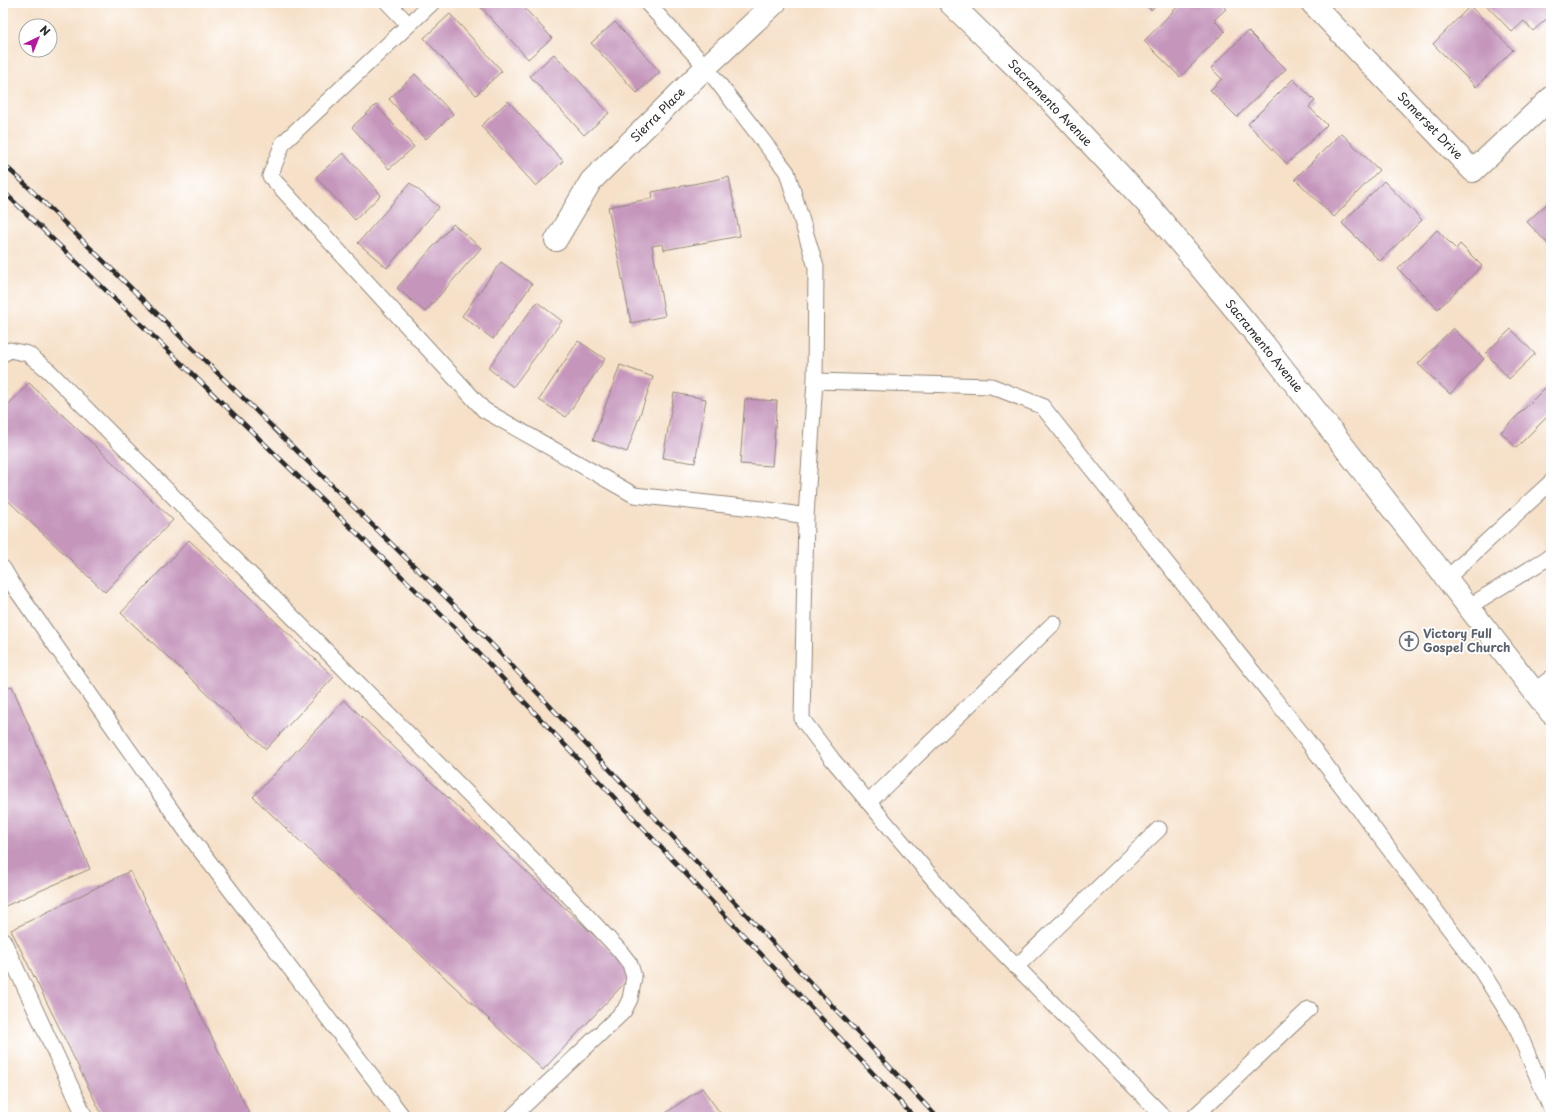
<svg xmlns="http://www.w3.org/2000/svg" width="1554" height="1120" font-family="'Playpen Sans',sans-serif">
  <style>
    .building { fill: #c595bc }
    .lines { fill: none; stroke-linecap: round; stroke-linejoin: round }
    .service-casing { stroke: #90867a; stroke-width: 17 }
    .minor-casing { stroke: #90867a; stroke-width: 24 }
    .secondary-casing { stroke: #90867a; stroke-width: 24 }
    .service { stroke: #fff; stroke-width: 15 }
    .minor { stroke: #fff; stroke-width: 22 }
    .secondary { stroke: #fff; stroke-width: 22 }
    .rail-casing { stroke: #2b2b2b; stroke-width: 4.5 }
    .rail { stroke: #fff; stroke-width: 3; stroke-dasharray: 9; stroke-linecap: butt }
    .labels { text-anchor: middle; stroke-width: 4; stroke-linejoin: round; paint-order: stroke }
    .street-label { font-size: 12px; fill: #2b2b2b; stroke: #fff }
    .worship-label { font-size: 12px; font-weight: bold; fill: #5b616d; stroke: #fff; text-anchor: start }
  </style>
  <rect width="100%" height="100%" fill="#fff"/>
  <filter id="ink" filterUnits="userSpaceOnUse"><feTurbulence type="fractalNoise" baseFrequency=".025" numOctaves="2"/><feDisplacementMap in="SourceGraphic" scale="8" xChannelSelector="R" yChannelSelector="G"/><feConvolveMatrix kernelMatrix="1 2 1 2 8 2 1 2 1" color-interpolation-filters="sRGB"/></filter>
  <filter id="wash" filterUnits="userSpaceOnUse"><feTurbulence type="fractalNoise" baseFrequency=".012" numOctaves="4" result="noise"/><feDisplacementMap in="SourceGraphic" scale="16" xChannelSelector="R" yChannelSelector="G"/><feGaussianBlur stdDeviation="0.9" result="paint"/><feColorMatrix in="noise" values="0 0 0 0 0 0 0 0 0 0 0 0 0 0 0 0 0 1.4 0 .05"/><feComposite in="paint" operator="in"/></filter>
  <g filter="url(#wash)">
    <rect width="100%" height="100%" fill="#f6e0c8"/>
    <g id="blocks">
      <g class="building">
        <path d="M477,3H520L552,38L528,59Z"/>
        <path d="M1144,3H1158L1151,10Z"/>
        <path d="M1181,3H1220L1226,9L1214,20L1225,31L1180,77L1144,41Z"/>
        <path d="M1486,3H1551V15L1533,31L1524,21L1512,32L1485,4Z"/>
        <path d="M1470,6L1513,50L1476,87L1433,44Z"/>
        <path d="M450,14L502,71L476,95L424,38Z"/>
        <path d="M615,22L660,72L637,93L591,43Z"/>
        <path d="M1248,31L1286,69L1237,117L1210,90L1222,79L1211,68Z"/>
        <path d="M554,54L609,113L584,135L530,76Z"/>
        <path d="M415,74L453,114L426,139L389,99Z"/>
        <path d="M1293,79L1315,101L1309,107L1327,125L1287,164L1248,124Z"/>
        <path d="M508,101L563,161L536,186L481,126Z"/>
        <path d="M376,105L414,147L389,169L352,127Z"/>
        <path d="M1341,133L1379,170L1334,217L1295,179Z"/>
        <path d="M343,153L381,195L355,220L316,177Z"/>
        <path d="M729,177L740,236L664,250L663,244L652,246L665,316L631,323L608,207L653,198L652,192Z"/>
        <path d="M1384,181L1422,220L1380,261L1342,223Z"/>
        <path d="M410,183L439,207L387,268L358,243Z"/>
        <path d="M1550,201L1551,202V247L1527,222Z"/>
        <path d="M453,224L481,248L425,312L397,288Z"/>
        <path d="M1437,230L1456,249L1460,244L1482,266L1438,309L1398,269Z"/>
        <path d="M501,262L532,284L493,339L462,316Z"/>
        <path d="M537,302L562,321L513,387L488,368Z"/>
        <path d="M1453,328L1484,359L1450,394L1418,364Z"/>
        <path d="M1511,329L1535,354L1509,379L1486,353Z"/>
        <path d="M578,341L605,359L566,417L539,400Z"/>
        <path d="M620,365L653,377L627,452L593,440Z"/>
        <path d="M1551,382V413L1516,448L1501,432Z"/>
        <path d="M29,383L173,520L105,592L3,496V410Z"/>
        <path d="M674,393L706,399L695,463L663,458Z"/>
        <path d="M745,399L777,401L772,466L740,464Z"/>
        <path d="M189,540L334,677L266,749L121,613Z"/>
        <path d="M12,686L90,869L3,907V690Z"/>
        <path d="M344,700L634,973L543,1070L253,797Z"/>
        <path d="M130,871L251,1117H103L55,1019L11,930Z"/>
        <path d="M702,1088L723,1117H660Z"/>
      </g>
    </g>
  </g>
  <g filter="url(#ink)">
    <use href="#blocks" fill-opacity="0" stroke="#90867a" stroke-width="1"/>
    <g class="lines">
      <defs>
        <g id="service">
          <path d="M388,3L408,24"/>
          <path d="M432,3L283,143L270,176L484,410L634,495L762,509L806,516"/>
          <path d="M647,3L706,67L787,172L816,267L815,381L806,516L802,719L832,759L951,900L1164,1117"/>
          <path d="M3,354L10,350L28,354L49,371L562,889L620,951L630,964L634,977L630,999L624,1011L512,1117"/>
          <path d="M815,381L991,386L1042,406L1303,735L1482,972L1515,1024L1551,1109"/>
          <path d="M3,568L15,588L191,838L403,1117"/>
          <path d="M1447,578L1551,482"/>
          <path d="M1468,607L1551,556"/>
          <path d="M1534,691L1551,678"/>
          <path d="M869,802L1054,623"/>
          <path d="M3,940L85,1117"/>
          <path d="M1016,967L1159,829"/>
          <path d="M1194,1117L1309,1009"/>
        </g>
        <g id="minor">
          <path d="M1312,3L1473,171L1551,98"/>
          <path d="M556,240L591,181L706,67L775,3"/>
        </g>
        <path id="secondary" d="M950,3L1046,96L1151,208L1264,344L1551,713"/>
      </defs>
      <use href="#service" class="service-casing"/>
      <use href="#minor" class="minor-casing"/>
      <use href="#secondary" class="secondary-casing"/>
      <use href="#service" class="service"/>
      <use href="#minor" class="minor"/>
      <use href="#secondary" class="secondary"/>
      <defs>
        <g id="rail">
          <path d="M3,164L22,181L465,616L937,1117"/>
          <path d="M3,191L458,631L914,1117"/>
        </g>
      </defs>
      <use href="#rail" class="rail-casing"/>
      <use href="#rail" class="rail"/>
    </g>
  </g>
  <defs>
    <symbol id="church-ring" viewBox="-11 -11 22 22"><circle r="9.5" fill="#fff" stroke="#6b7280" stroke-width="1.5"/><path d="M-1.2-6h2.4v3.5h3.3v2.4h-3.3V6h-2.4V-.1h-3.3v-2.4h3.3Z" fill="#6b7280"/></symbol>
  </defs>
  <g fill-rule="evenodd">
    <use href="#church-ring" x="1398" y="630" width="22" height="22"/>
  </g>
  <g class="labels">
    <g class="street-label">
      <text transform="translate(1050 103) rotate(46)" y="4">Sacramento Avenue</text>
      <text transform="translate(658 115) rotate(-45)" y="4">Sierra Place</text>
      <text transform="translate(1430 126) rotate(46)" y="4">Somerset Drive</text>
      <text transform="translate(1264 346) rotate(51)" y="4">Sacramento Avenue</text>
    </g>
    <g class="worship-label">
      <text x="1423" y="638">Victory Full<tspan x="1423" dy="14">Gospel Church</tspan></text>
    </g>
  </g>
  <rect width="1554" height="1120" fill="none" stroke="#fff" stroke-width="16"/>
  <g transform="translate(38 38) rotate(43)"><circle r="19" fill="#ffffff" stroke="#aaaaaa"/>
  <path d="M0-3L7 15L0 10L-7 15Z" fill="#b5179e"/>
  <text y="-6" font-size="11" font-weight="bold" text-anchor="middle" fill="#2b2b2b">N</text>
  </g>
</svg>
